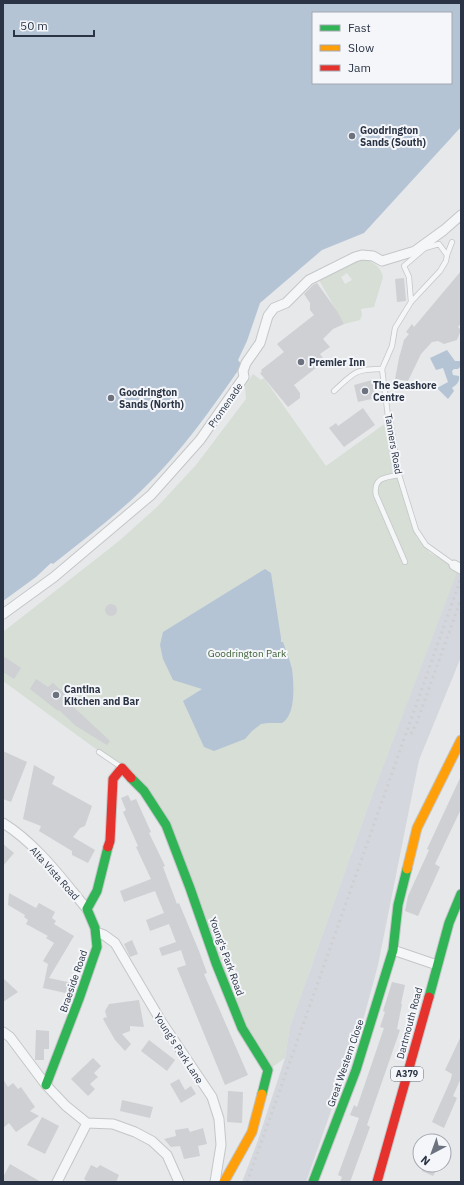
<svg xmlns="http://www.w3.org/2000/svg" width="464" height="1185" font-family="'IBM Plex Sans',sans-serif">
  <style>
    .built { fill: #d4d7dd }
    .green { fill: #d6ded6; fill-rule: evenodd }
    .water { fill: #b4c4d5; fill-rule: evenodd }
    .building { fill: #ced0d3 }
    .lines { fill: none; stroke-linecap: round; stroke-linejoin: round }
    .lane-casing { stroke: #c4c6c8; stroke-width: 6 }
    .street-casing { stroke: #c4c6c8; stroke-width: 11 }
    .fast-casing { stroke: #c4c6c8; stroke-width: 11 }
    .slow-casing { stroke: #c4c6c8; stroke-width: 11 }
    .jam-casing { stroke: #c4c6c8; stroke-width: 11 }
    .lane { stroke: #f5f6f7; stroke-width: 4.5 }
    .street { stroke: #f5f6f7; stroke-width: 9 }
    .fast { stroke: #30b455; stroke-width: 9 }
    .slow { stroke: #ff9f0a; stroke-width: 9 }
    .jam { stroke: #e5322d; stroke-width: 9 }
    .rail { stroke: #cecfd2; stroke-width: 3; stroke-dasharray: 2 4; stroke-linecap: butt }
    .poi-dot { fill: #6c737f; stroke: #f4f6f9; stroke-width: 1.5 }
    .labels { text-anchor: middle; stroke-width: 4; stroke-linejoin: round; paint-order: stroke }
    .shield { fill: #f4f6f9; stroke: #676e7b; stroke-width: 1 }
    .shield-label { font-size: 9px; font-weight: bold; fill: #2b3445 }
    .poi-label { font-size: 10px; font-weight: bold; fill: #2b3445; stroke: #f4f6f9; text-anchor: start }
    .street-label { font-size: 10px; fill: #2b3445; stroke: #f4f6f9 }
    .park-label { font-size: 10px; fill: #3f6138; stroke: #f4f6f9 }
  </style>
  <rect width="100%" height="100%" fill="#e6e8ea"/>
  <path class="built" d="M461,560V657L419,760L378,965L364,1017L306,1182H242L257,1143L285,1058L290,1026L371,798Z"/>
  <g class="green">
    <path d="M362,259C373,261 380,266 383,277L374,307L361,309L362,315L360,320L344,324L319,280ZM347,273L352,280L345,284L341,277Z"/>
    <path d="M253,374L261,380L264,378L326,466L390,420L400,480L412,525L417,538L430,553L459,568L371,798L290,1026L285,1058L268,1070L242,1028L166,825L122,768L3,681V632L119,541L157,507L196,465L246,399L245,386Z"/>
  </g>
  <g class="water">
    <path d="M3,3H461V127L364,233L322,250L260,303L247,341L238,360L242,365C211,409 181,453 142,490C114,517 83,540 53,564L51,563L36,577L3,601ZM313,13H451V83H313Z"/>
    <path d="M447,350L455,361H460V367L458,369H454L452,371L453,375L459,376C460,382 456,385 452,388L454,391L448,399L437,388L448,382L443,368L436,370L430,358Z"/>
    <path d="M265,569L271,573L281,638V642H283C286,651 290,660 292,669C294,684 296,715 282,723H268L261,724L252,731L245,739L214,751L204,747L183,701L202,689L173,680L163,659L160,645L163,632Z"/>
  </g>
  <g class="building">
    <path d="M461,271V323L458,327L461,330L457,340L444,344L438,341L432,342L421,354L408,381L395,379L399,358L404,340L409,334L406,332L412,324L414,327Z"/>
    <path d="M404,278L406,301L397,302L395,279Z"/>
    <path d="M317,283L337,311L344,324L333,329L323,339L330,347L320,354L325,361L294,385L300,393V398L288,407L260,373L262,372L261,370L284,352L277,344L314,315L310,310V303L304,294L313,285Z"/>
    <path d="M372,380L376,398L358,402L354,385Z"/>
    <path d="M363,408L375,425L344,447L329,428L336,423L338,426Z"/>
    <circle cx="111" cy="610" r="6"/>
    <path d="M3,656L21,668L14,679L3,672Z"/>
    <path d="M36,679L48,687L53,683L68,697L66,700L110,741L107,745L76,726L59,710L58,711L30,689Z"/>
    <path d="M3,751L27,762L11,802L3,799Z"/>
    <path d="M34,765L55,777L52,784L92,806L85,826L80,828L73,837L95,850L88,863L72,855V851L39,831L41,826L23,819Z"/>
    <path d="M461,776V809L435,864L440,867L418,916L405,911L408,896L429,850L427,849Z"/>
    <path d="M128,795L131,801L136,799L151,832L149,833L165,866L163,867L177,904L179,903L199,951L207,973L204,974L248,1075L225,1085L177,968L186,965L181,950L162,956L159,948L176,942L169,924L150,931L146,920L164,913L155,891L124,902L120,891L151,879L136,847L138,846L123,812L126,810L121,798Z"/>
    <path d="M3,844L14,853L3,866Z"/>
    <path d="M9,893L36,908L39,903L55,912L52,918L56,921L54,924L74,936L49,978L72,983L70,994L43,988L48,964L43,961L54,943L46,938L48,936L26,924L28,920L24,917L25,915L8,905Z"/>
    <path d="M132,940L138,954L130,957L124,944Z"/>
    <path d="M3,978L18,992L3,1002Z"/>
    <path d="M392,982L405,985L401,1004H402L397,1029L400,1030L367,1125L370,1127L350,1182H340L342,1177L338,1175L359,1118L350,1115L354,1105L357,1107L384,1028L380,1027L385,1012L383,1011Z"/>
    <path d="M139,1000L144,1027L130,1026V1031L122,1034L131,1044L125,1051L115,1040L103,1019L105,1017L107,1018L105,1011L109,1004Z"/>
    <path d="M36,1030L49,1031V1049H44V1060H35Z"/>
    <path d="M461,1036V1078L453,1096L457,1098L444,1128L432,1122L451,1079L452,1074L445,1070Z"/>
    <path d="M149,1040L175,1060L167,1071L141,1051Z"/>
    <path d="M93,1058L101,1066L94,1073L98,1077L90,1084L95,1089L88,1096L71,1079Z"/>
    <path d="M3,1079L8,1087L13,1083L18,1089L21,1087L35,1107L30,1111L39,1116L16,1132L9,1123L3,1128Z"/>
    <path d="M179,1079L185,1090L191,1086L196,1094L181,1103L170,1084Z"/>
    <path d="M228,1091L243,1092L242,1123L227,1122Z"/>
    <path d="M122,1100L153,1107L150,1118L120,1111Z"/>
    <path d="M42,1117L59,1126L45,1154L27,1145Z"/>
    <path d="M188,1128L190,1132L203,1128L207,1144L198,1146L200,1156L184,1159L180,1146L171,1147L164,1139L176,1136L175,1130Z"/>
    <path d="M10,1164L41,1182H3V1177Z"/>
    <path d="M91,1165L97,1168L100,1165L119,1175L116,1182H88L84,1179Z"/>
    <path d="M425,1165H439L433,1176L422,1171Z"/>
  </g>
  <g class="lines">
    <defs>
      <g id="lane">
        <path d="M447,255L452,242"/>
        <path d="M411,302L409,277L404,266L425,248L439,244L447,255L446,261L440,271L411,302L395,328L392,346L382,369L388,416L390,420L399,475L416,530L426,545L454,565"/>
        <path d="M334,391C354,373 354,369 382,369"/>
        <path d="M399,475C385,477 373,478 376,495L405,562"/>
        <path d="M99,752L121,767"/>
      </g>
      <g id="street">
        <path d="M454,565L461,569"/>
        <path d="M3,614L54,577L151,495L200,440L244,377L243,371L246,363L260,343L268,316L274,308L286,303L309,280L355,257L362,255L373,256L382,261L415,251L444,230L461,215"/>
        <path d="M3,823C37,844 62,879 87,909"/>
        <path d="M96,932L104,935L115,943L161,1021L212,1097L219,1119L221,1145L215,1182"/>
        <path d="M393,950L437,965"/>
        <path d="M3,1032L10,1037L46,1085L66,1106L87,1123L113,1124L135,1132L152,1141L167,1155L179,1182"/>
        <path d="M57,1182L87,1123"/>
      </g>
      <g id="fast">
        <path d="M131,778L144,791L166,825L190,888L216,963L242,1028L268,1070L262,1094"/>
        <path d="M429,997L449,923L461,894"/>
        <path d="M46,1085L79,999L97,947L95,928L87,909L97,891L108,847"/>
        <path d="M313,1182L356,1070L393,950L398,905L407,869"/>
      </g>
      <g id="slow">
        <path d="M407,869L417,828L461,740"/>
        <path d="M224,1182L252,1132L262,1094"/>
      </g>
      <g id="jam">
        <path d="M108,847L110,841L113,779L122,768L131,778"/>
        <path d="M377,1182L429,997"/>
      </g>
    </defs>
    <use href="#lane" class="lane-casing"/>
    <use href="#street" class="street-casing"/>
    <use href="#fast" class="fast-casing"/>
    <use href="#slow" class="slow-casing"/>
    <use href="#jam" class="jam-casing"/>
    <use href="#lane" class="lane"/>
    <use href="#street" class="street"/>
    <use href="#fast" class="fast"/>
    <use href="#slow" class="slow"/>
    <use href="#jam" class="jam"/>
    <g class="rail">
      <path d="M411,734L417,722L461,599"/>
      <path d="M247,1182L276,1101L461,578"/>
    </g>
  </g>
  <g class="poi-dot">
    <circle cx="352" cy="136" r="4"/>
    <circle cx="301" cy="362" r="4"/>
    <circle cx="365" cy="391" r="4"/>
    <circle cx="111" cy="398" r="4"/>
    <circle cx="56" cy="695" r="4"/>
  </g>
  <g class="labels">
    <rect class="shield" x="391" y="1067" width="32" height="14" rx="3"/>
    <g class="shield-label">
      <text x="407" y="1077">A379</text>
    </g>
    <g class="poi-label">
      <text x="360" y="134">Goodrington<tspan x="360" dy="12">Sands (South)</tspan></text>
      <text x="309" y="366">Premier Inn</text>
      <text x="373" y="389">The Seashore<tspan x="373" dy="12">Centre</tspan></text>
      <text x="119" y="396">Goodrington<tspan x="119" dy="12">Sands (North)</tspan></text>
      <text x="64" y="693">Cantina<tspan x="64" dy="12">Kitchen and Bar</tspan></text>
    </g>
    <g class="street-label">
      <text transform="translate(225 405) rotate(-55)" y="4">Promenade</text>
      <text transform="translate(394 444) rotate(80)" y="4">Tanners Road</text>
      <text transform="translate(55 873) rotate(48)" y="4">Alta Vista Road</text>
      <text transform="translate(227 956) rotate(70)" y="4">Young's Park Road</text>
      <text transform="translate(73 981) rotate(-71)" y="4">Braeside Road</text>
      <text transform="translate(409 1023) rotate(-75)" y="4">Dartmouth Road</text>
      <text transform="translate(179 1048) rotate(57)" y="4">Young's Park Lane</text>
      <text transform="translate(345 1063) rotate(-71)" y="4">Great Western Close</text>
    </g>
    <g class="park-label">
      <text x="247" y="657">Goodrington Park</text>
    </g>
  </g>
  <rect width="464" height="1185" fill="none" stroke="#2b3445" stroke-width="8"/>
  <rect x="312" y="12" width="140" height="72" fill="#f4f6f9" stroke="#a4a8b1"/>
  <rect x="320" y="25" width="20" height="6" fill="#30b455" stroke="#a4a8b1"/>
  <text x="348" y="32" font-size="12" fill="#2b3445">Fast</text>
  <rect x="320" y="45" width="20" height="6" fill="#ff9f0a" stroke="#a4a8b1"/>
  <text x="348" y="52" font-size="12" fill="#2b3445">Slow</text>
  <rect x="320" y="65" width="20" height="6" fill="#e5322d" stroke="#a4a8b1"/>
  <text x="348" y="72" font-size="12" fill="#2b3445">Jam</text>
  <g transform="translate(432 1153) rotate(221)"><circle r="19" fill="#f4f6f9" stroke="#a4a8b1"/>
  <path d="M0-3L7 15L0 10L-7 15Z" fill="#6c737f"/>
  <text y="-6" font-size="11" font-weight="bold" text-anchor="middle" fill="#2b3445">N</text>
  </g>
  <path d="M14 30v6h80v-6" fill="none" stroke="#2b3445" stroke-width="2"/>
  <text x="20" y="30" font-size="12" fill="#2b3445" stroke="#f4f6f9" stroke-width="3" paint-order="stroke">50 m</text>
</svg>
